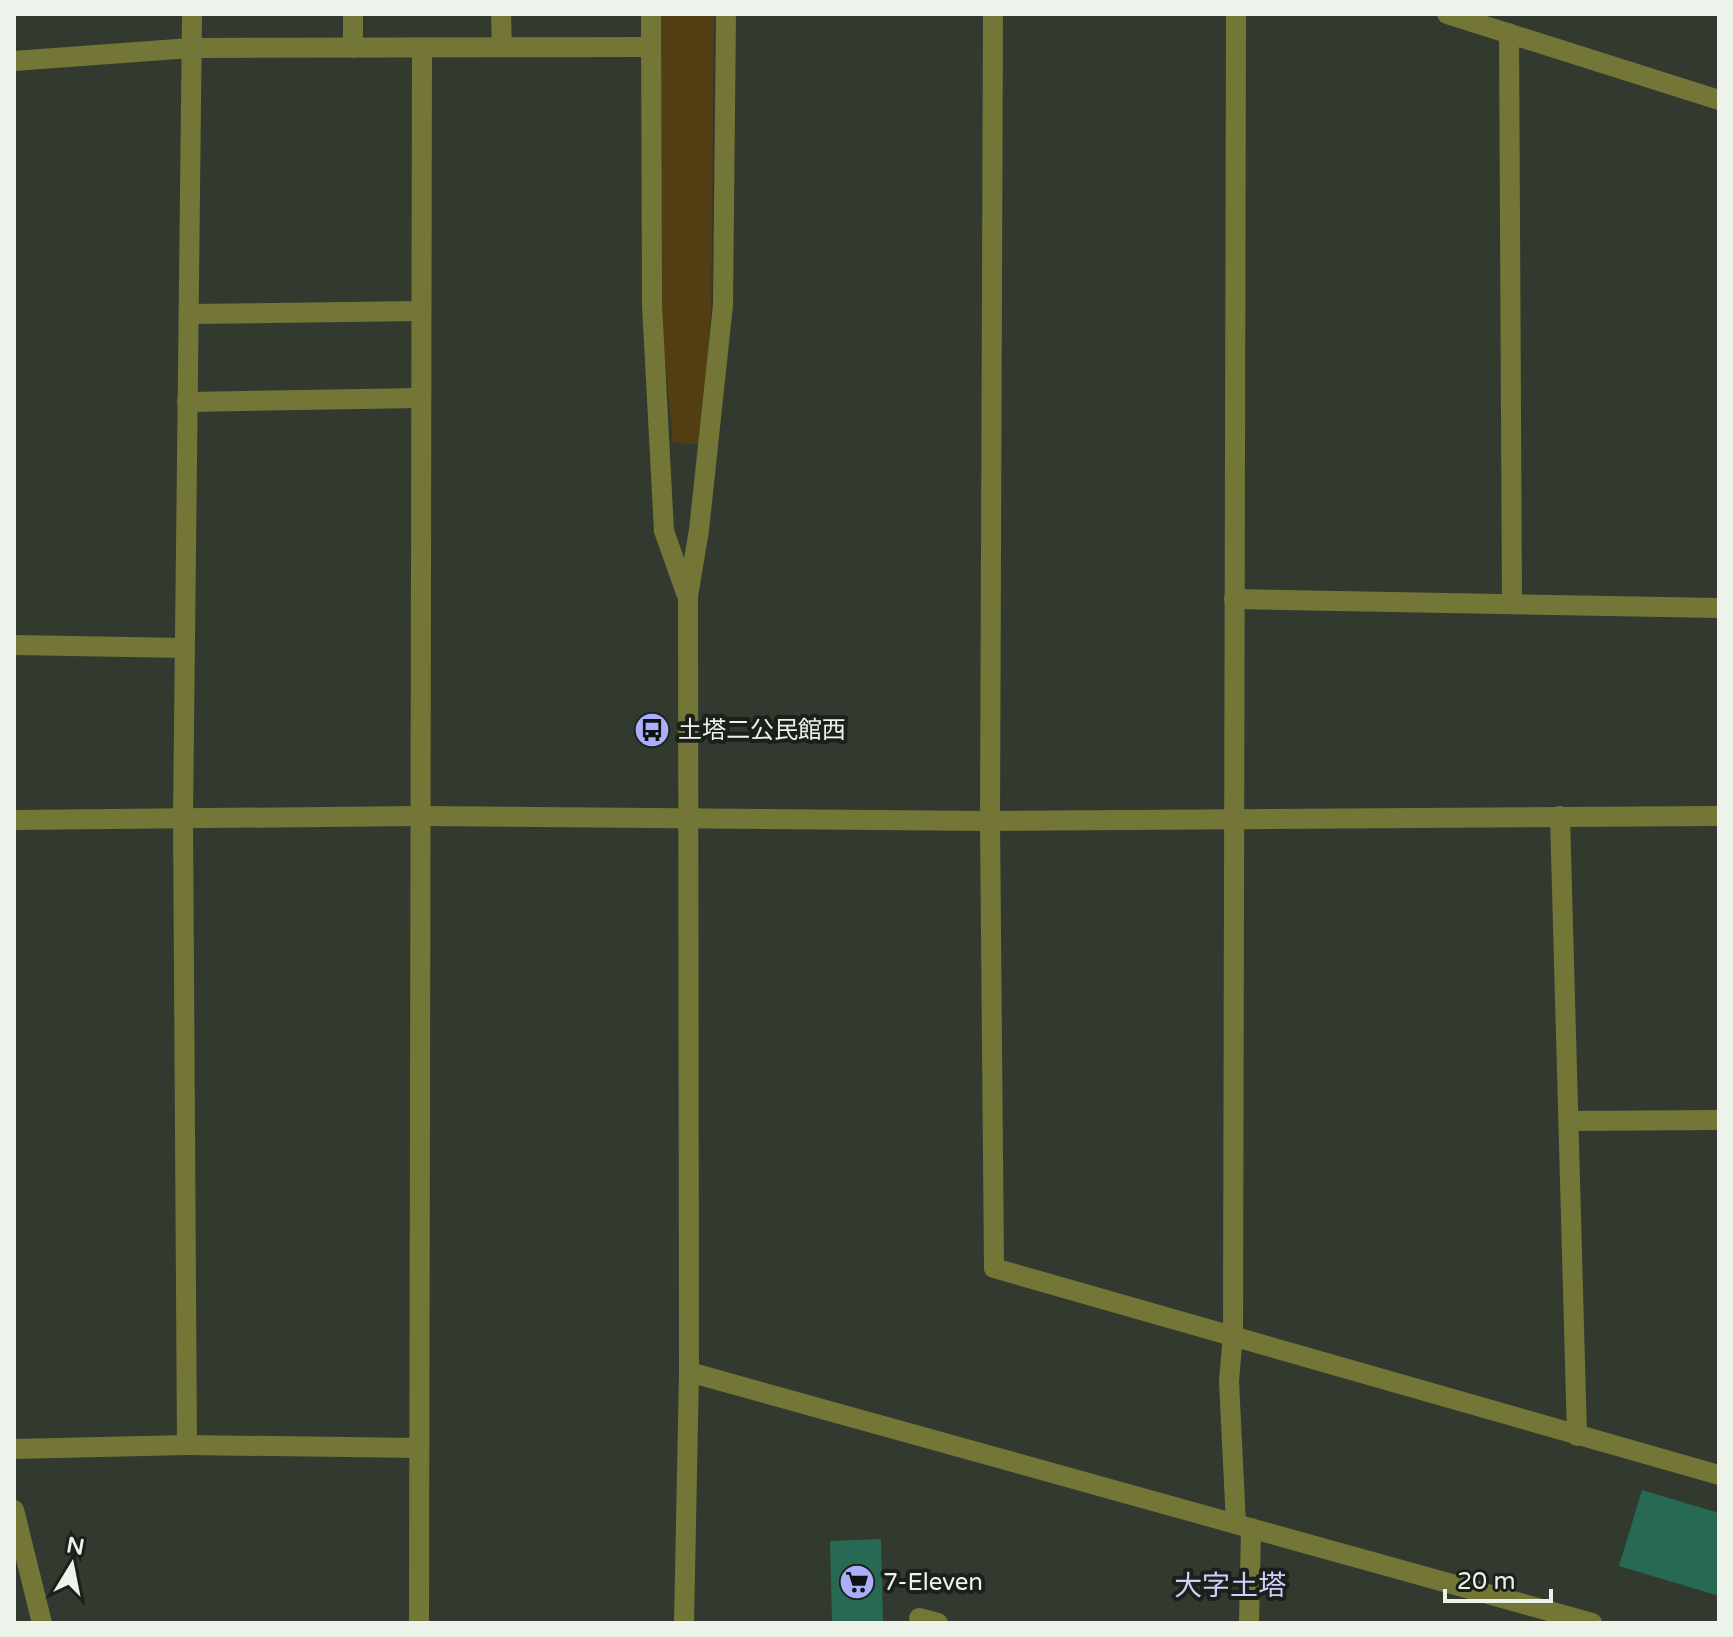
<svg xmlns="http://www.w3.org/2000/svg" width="1733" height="1637" font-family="'Varela Round','Noto Sans JP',sans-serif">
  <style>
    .green { fill: #533e14 }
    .building { fill: #276952 }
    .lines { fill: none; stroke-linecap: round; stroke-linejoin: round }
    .minor { stroke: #747637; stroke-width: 20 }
    .tertiary { stroke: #747637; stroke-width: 20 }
    .labels { text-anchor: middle; stroke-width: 8; stroke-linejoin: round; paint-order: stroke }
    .poi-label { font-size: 24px; fill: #edf2eb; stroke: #1c201b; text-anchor: start }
    .quarter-label { font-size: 28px; fill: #ccd0fb; stroke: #1c201b }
  </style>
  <rect width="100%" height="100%" fill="#323a2f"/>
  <path class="green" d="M658,14H714L711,315L700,444L673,443L660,309Z"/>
  <g class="building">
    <path d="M1642,1490L1719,1513V1596L1619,1566Z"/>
    <path d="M881,1539L883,1623H832L830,1541Z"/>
  </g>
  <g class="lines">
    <g class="minor">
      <path d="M501,14L502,47"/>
      <path d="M993,14L990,821L994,1268L1719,1475"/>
      <path d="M1236,14L1233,1334L1229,1381L1236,1524"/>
      <path d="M1447,14L1719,100"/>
      <path d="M1509,33L1512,603"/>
      <path d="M353,48V14"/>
      <path d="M14,61L191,48L651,47"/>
      <path d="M189,314L421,311"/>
      <path d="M187,402L421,398"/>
      <path d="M1234,599L1719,608"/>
      <path d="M14,645L185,648"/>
      <path d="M1560,816L1577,1436"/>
      <path d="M14,820L420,816L990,821L1719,816"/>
      <path d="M1569,1121L1719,1120"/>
      <path d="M187,1445L419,1448"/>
      <path d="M14,1449L187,1445L183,817L192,14"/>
      <path d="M14,1510L42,1623"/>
      <path d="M419,1623L422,48"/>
      <path d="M920,1623L919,1618L938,1623"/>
      <path d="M1249,1623L1251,1528"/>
    </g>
    <g class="tertiary">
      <path d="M651,14L652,305L664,531L686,593"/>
      <path d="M689,1372L1592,1623"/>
      <path d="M684,1623L689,1372L688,596L699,530L723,305L726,14"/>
    </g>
  </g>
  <defs>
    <symbol id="bus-disc" viewBox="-11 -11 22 22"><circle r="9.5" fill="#abaffb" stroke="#1c201b"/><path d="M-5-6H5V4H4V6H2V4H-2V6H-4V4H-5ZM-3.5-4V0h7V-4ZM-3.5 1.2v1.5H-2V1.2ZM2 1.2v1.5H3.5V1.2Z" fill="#111"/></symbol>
    <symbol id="supermarket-disc" viewBox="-11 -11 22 22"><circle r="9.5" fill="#abaffb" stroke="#1c201b"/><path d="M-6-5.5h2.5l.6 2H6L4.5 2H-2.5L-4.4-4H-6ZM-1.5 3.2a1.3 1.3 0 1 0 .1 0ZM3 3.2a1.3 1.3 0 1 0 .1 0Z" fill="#111"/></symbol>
  </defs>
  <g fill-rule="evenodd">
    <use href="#bus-disc" x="632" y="710" width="40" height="40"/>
    <use href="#supermarket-disc" x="837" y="1562" width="40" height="40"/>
  </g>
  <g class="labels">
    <g class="poi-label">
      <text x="678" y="738">土塔二公民館西</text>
      <text x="883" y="1590">7-Eleven</text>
    </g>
    <g class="quarter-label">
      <text x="1230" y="1595">大字土塔</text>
    </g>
  </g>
  <rect width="1733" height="1637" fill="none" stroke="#edf2eb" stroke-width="32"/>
  <g transform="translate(72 1565) rotate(10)" stroke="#1c201b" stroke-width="6" paint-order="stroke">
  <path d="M0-6L14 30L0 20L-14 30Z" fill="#edf2eb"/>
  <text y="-12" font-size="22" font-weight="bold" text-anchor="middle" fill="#edf2eb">N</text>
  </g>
  <path d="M1445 1589v12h106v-12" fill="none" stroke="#edf2eb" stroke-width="4"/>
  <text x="1457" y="1589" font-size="24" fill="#edf2eb" stroke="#1c201b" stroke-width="6" paint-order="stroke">20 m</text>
</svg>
